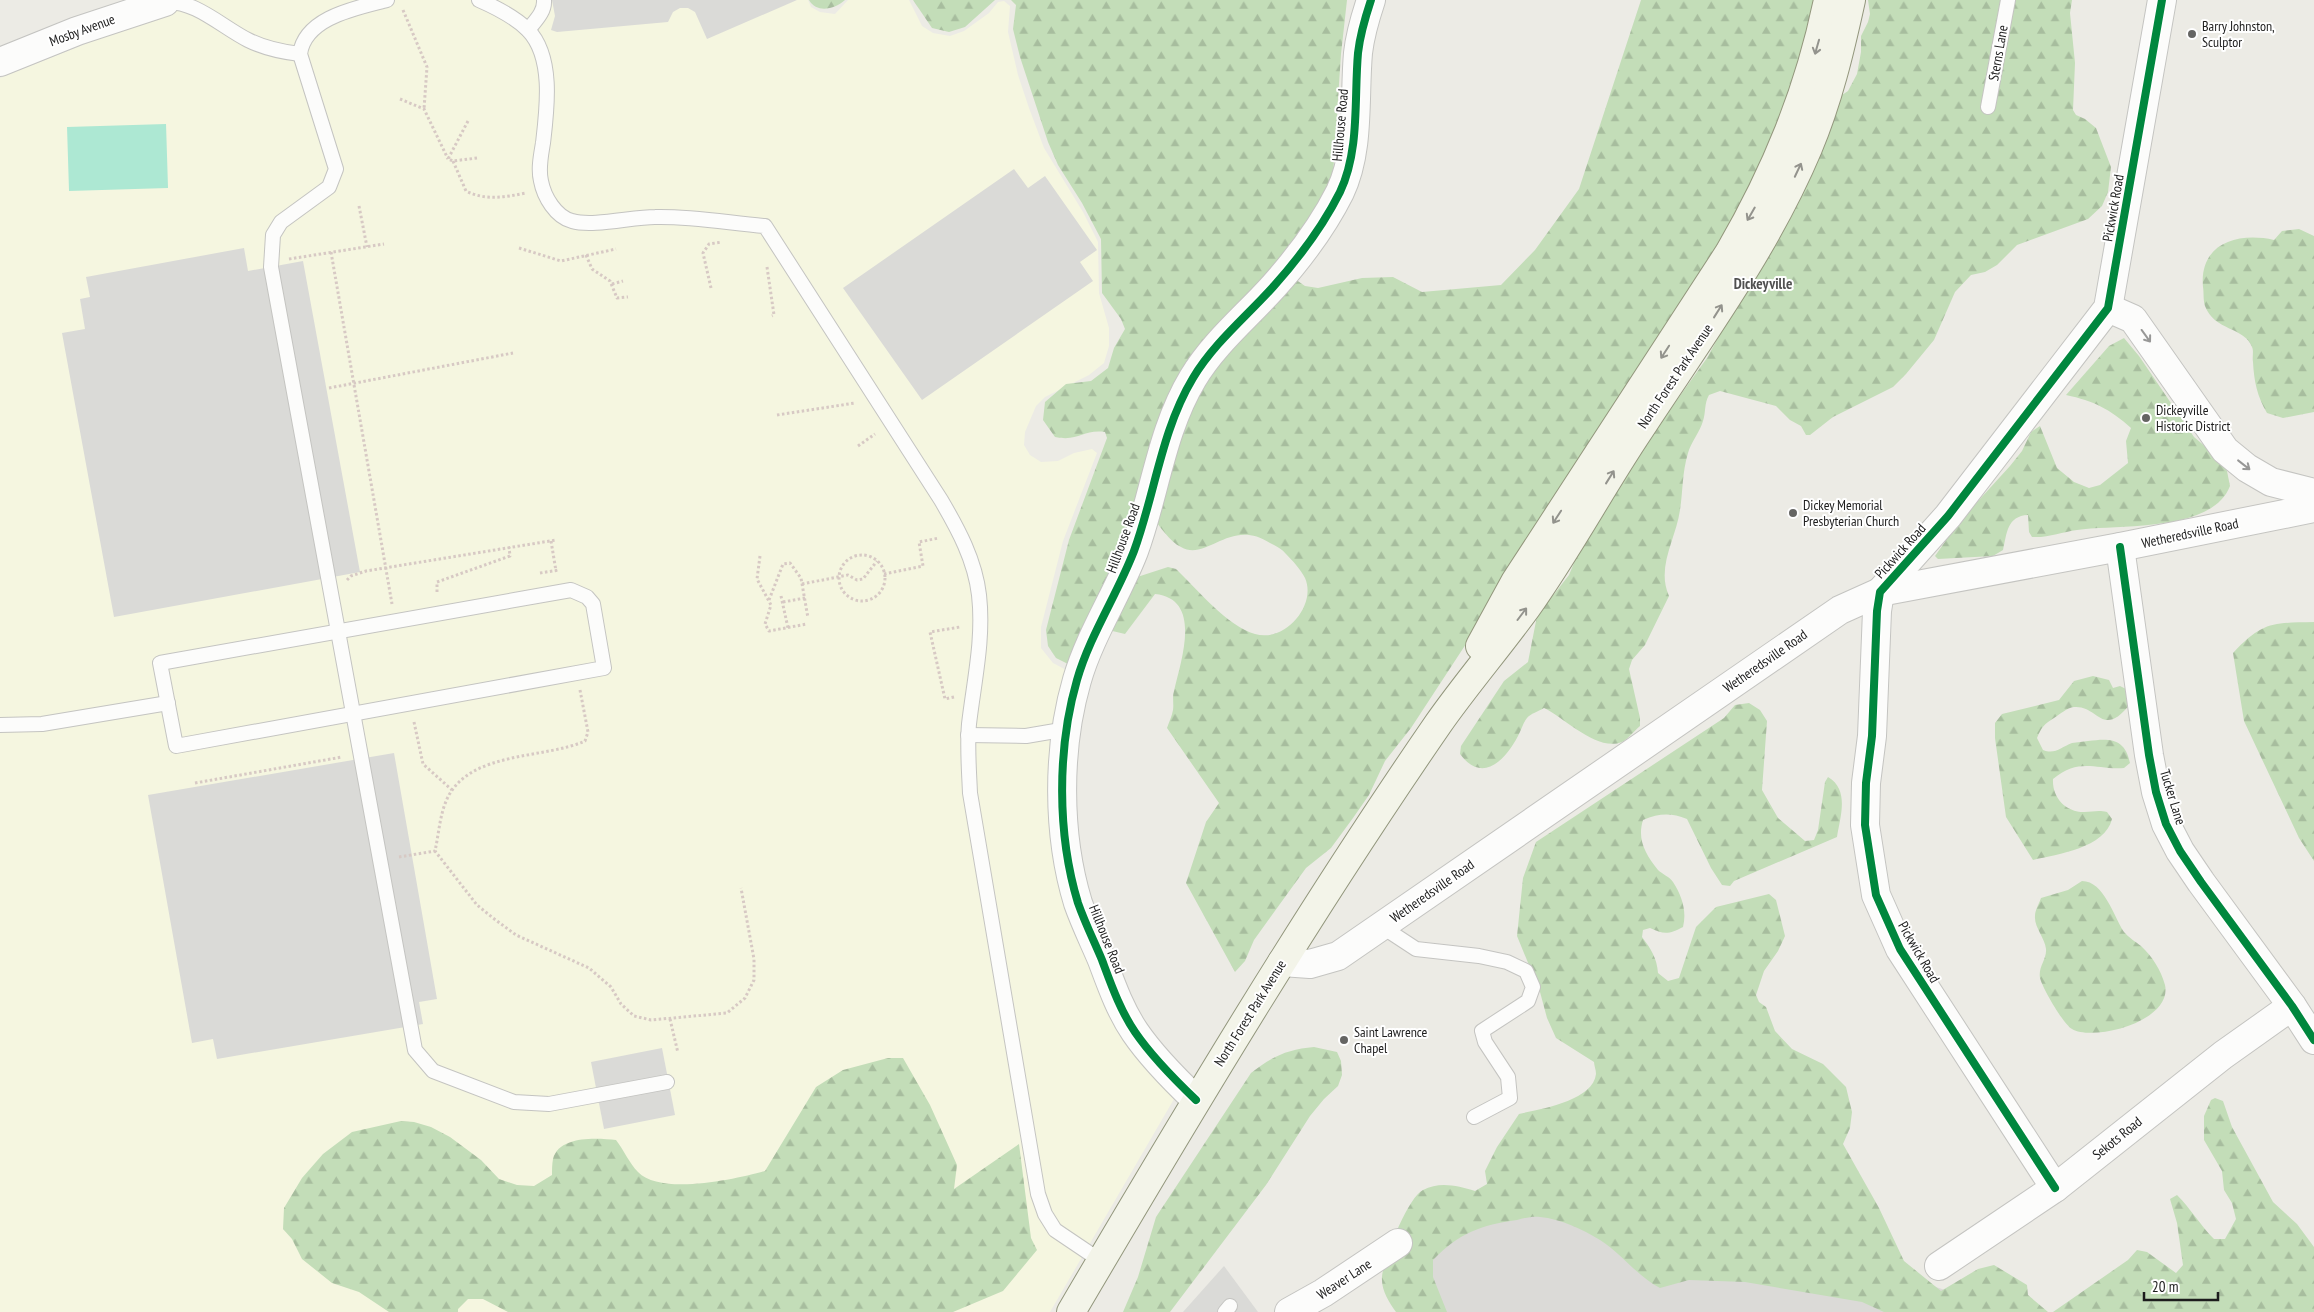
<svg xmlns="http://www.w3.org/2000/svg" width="2314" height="1312" font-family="'PT Sans Narrow',sans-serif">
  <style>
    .residential { fill: #dbdad7 }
    .education { fill: #f5f6e0 }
    .forest { fill: url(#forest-firs) }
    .pitch { fill: #ade8d3 }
    .parking { fill: #dadad7 }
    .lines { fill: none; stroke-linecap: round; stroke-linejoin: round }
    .lane-casing { stroke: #c4c4c1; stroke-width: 16 }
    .street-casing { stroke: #c4c4c1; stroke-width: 30 }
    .secondary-casing { stroke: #92967c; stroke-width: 30 }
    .path { stroke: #d7c9c4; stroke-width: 3; stroke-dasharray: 2.5 2.5; stroke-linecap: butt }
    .lane { stroke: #fcfcfb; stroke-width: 14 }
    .street { stroke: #fcfcfb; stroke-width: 28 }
    .secondary { stroke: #f3f4e9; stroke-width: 28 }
    .cycleway-casing { stroke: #fff; stroke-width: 11 }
    .cycleway { stroke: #00873e; stroke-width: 8 }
    .oneway { stroke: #93938d }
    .oneway2 { stroke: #989897 }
    .poi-dot { fill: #656563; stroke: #fff; stroke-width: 2 }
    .labels { text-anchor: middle; stroke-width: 4; stroke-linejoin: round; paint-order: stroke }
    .poi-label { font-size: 14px; fill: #1d1d1d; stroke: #fff; text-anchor: start }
    .street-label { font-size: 14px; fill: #1d1d1d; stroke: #fff }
    .neighbourhood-label { font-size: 15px; font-weight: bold; fill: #505050; stroke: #fff }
  </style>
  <defs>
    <pattern id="forest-firs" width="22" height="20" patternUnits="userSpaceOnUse" patternTransform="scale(1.25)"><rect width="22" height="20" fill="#c3ddb8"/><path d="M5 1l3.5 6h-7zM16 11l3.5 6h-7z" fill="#a7bd9e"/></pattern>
  </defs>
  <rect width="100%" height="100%" fill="#ecebe5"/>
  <path class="residential" d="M1503,1184L1799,1240L2009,1312H1422L1388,1262Z"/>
  <path class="education" d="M196,0H808L811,7L820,12L835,14L848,0H909L922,26L933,33L950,36L964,31L989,13L998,2L1004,1L1010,6L1008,32L1018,75L1029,108L1044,148L1083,212L1098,242L1099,293L1109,328V346L1104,363L1089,375L1045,397L1036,406L1025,432L1024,445L1030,455L1041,462L1058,461L1074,453L1092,449L1097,453L1063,541L1041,627V648L1053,663L1072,673L1058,722L1105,1002L1121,1036L1174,1099L1050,1312H0V78Z"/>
  <g class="forest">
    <path d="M809,0H845C835,9 817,14 809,0Z"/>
    <path d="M913,0H995L965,27L949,32L932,28Z"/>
    <path d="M1011,0H1347L1341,54L1332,191L1231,325L1070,665L1056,658L1048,646L1046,630L1069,540L1107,438L1105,432C1083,429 1079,442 1055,437L1043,420L1045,402L1066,384L1091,381L1108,368L1114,348L1125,329L1121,319L1102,293L1101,239L1082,203L1058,165L1048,142L1020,57L1013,29L1016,5Z"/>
    <path d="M1641,0H1819L1814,26L1755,187L1500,592L1411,728L1385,761L1369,795L1353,818L1331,848L1306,868L1254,940L1245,961L1235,972L1186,883L1206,822L1219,803L1167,728C1169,722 1172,716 1173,710C1174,703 1172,697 1174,691C1181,660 1203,599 1155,594L1125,634L1104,629L1128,580L1168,567L1176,569C1197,589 1227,626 1255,634C1285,643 1317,605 1305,578C1301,570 1292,560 1286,554C1282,549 1276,546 1270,543C1230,517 1207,562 1181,547C1170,542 1160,526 1152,517L1182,408L1292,277L1305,286L1318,288L1362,278L1393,277L1422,292L1501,285L1535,250L1579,189Z"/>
    <path d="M1868,0H2072L2070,13L2075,63L2073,110L2076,115L2085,119L2096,128L2111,167L2108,192L2102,206L2088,219L2017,245L1997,265L1985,272L1971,275L1955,292L1934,340L1906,374L1893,387L1833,417L1810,435H1806L1801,426L1790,420L1776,406L1720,391L1709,395C1704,404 1706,412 1703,421C1700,432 1691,442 1688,453C1682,473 1683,491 1680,510C1676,539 1656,567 1669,596L1645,645L1632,660L1629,669L1640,718V726C1634,731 1628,739 1622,742C1597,752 1565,718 1544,708C1539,711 1530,714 1527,718C1523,723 1521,731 1518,736C1505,761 1482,784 1460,754L1461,746L1504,681L1528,662L1537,616L1569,575L1581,546L1597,524L1621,481L1644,446L1707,358L1816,159L1832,124L1842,95L1848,91L1857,74L1861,52V36L1868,22L1870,14Z"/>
    <path d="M2299,229L2314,236V412L2283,418L2267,413C2257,396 2254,381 2253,362C2252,357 2254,351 2252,347C2245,327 2214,331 2205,306C2203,300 2204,293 2203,287C2199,243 2238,232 2274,240L2282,231Z"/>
    <path d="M2124,338L2139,356L2194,437L2220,459L2227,471L2230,486C2212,533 2118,524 2077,530C2062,532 2048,538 2032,537L2029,532L2028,515C2007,516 2007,533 2003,550L1993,556L1938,559L1935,556L1959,522L2010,466L2022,451L2031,432L2040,426L2057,468L2074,482L2089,488L2100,485L2128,463L2126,441L2131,428C2110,409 2094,401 2066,395L2109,346Z"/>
    <path d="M2314,622V861L2299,838L2244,721L2233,653C2263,621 2273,623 2314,622Z"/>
    <path d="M2093,676L2109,680L2113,688L2120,686L2130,691L2131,703C2102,740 2099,705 2074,707C2067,708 2060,714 2054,718C2044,724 2041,728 2037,738L2043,750C2055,755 2061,747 2072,743C2077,742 2083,742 2088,741C2110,738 2125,738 2130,763L2124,768C2095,770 2080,757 2053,779C2052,797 2065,812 2084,812C2093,812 2098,810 2107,812L2112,819C2105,848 2058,854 2033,860L2006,817L1995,738V723L2002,714L2059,700L2074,681Z"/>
    <path d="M1749,703L1760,710L1767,721L1762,790L1778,818L1805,841L1814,840L1818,830L1825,782L1828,777C1850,790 1840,817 1837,837L1734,881L1730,886L1722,885L1711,868L1687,819C1671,813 1660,813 1643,820C1637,839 1645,854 1658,870C1662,874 1670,877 1673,882C1682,896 1687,911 1683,927C1670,934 1664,935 1650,928L1643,930L1642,937C1651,949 1657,958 1658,973L1668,981L1679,978L1696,927L1716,907L1769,894L1776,900L1785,936L1778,951L1764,971L1756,995L1759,1002L1766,1007L1775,1031L1792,1049L1823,1064L1846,1087L1852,1112L1850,1128L1843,1144L1879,1208L1904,1261L1941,1291L1978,1269L1994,1265L2027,1285L2028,1295L2048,1312H1884L1862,1302L1745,1282L1689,1280L1660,1288C1637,1276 1622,1254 1600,1240C1582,1229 1561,1219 1540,1217C1533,1216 1524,1218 1517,1220C1481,1225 1459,1233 1433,1260V1277L1447,1312H1396C1389,1302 1381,1290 1382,1277C1383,1260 1408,1197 1423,1190C1440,1181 1458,1186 1475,1191L1487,1184L1485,1171L1497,1147L1519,1114C1540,1109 1593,1101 1596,1074C1596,1070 1594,1065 1594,1062L1556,1038L1547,1018L1540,992L1517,936L1523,878L1536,842L1724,718L1735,705Z"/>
    <path d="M2082,881C2104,881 2114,917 2124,932C2128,937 2136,942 2141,946C2152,956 2161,970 2165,985C2173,1021 2094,1042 2072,1029C2063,1024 2042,987 2040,978C2038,967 2047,959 2046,949C2045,938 2034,927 2035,916C2035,910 2039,904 2041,898L2068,890Z"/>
    <path d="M1314,1047L1337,1052L1341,1061L1342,1075L1338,1086L1324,1099L1310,1116L1266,1185L1170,1312H1123L1138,1277L1156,1217L1251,1073C1271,1057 1288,1049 1314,1047Z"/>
    <path d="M888,1058H903L930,1105L957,1165L954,1189L1019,1144L1031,1238L1037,1250L1003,1291L953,1312H508L483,1299H468L458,1309V1312H389L359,1292L332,1283L302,1259L292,1239L283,1229L284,1208L302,1178L323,1154L352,1132L401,1121L414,1122L431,1127L450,1137L481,1160L499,1179L517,1185L534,1186L552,1175C552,1170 552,1164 553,1159C559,1135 598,1138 616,1140C624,1150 629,1163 638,1172C661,1196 736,1179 765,1171L816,1087L843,1070Z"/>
    <path d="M2215,1098L2223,1101L2232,1127L2273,1202L2297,1224L2314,1247V1312H2053L2128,1260L2137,1250L2147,1252L2176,1273L2183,1265L2177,1223L2170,1199L2177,1195C2191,1209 2200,1225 2214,1239H2225L2236,1219L2232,1203L2224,1190L2222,1171L2204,1140V1116L2211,1100Z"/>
  </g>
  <path class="pitch" d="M166,124L168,188L69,191L67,127Z"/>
  <g class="parking">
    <path d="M552,0H797L707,39L695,12L688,8H680L673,12L668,22L557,32L551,30L555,16Z"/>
    <path d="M1014,169L1028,188L1045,176L1097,250L1080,262L1093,281L922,400L843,288Z"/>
    <path d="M244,248L248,271L303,261L360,572L114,617L62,333L85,329L80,299L90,297L86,277Z"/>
    <path d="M394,753L437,999L419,1002L423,1024L217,1059L213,1039L192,1043L148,795Z"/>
    <path d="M662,1048L675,1115L604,1129L591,1062Z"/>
    <path d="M1224,1266L1258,1312H1183Z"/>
  </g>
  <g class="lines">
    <defs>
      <g id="lane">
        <path d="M387,0C357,8 305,17 300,54L336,169L329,187L281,222L273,235L271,267L415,1050L433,1071L514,1102L549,1104L667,1082"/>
        <path d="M479,0C495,7 515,17 528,30C554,57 547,109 543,143C541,155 538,169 541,181C544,197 556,217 572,221C593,227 632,217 655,217C692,216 729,223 765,226L941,500C958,529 975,560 979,595C984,639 974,681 969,724C967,747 969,769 970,793L1038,1194L1045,1214L1055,1230L1101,1261"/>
        <path d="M165,2C195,0 222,27 248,40C264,48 282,52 300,54"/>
        <path d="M528,30C535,21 545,12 544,0"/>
        <path d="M1988,107L2008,0"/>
        <path d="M571,590L587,597L593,604L604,668L176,746L160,663Z"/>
        <path d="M0,725L42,724L168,703"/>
        <path d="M968,735L1026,736L1067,729"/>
        <path d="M1381,926L1416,949L1479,956L1507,962L1526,971L1533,987L1528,1001L1482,1031L1485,1042L1508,1077L1510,1098L1474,1117"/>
        <path d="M1225,1312L1230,1306"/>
      </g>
      <g id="street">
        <path d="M0,62L77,31L165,2"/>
        <path d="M2108,308L2133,319L2225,450L2247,468L2271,482L2314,493"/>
        <path d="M2120,547L2149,755L2156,792L2166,824L2180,851L2201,882L2292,1006L2314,1040"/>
        <path d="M1282,962L1310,964L1338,956L1840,610L1880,592L2120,547L2314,508"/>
        <path d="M1196,1100C1174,1079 1152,1057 1135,1032C1120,1010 1111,984 1102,960C1094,941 1085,923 1078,903C1057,834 1057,749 1077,680C1090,635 1117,595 1134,551C1155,494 1161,431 1193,378C1214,343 1246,317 1273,287C1299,258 1323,226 1340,192C1360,150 1354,98 1358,53C1360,35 1365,18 1371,0"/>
        <path d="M2055,1188L1900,949L1876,895L1865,825L1866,783L1872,736L1877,611L1880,592L1948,516L2108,308L2162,0"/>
        <path d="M1939,1266L2055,1188L2223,1055L2292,1006"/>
        <path d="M1289,1312L1323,1293L1398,1243"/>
      </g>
      <g id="secondary">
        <path d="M1480,646L1515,582L1729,253C1776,172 1809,92 1828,0"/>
        <path d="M1071,1312C1188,1113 1307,914 1438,724C1466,684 1498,647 1527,607C1567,551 1600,489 1638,432C1698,340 1765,250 1808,148C1828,101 1840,50 1851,0"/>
      </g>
    </defs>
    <use href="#lane" class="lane-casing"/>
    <use href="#street" class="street-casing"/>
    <use href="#secondary" class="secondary-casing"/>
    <g class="path">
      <path d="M403,10L427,67L424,109"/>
      <path d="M400,99L424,109L448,159"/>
      <path d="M468,121L448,159L453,161L477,158"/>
      <path d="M453,161L466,191C486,201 505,197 526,193"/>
      <path d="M359,206L367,247"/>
      <path d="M519,248L561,261L616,249"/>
      <path d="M331,252L392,604"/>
      <path d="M586,255L592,269L610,281L617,298L628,297"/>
      <path d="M289,259L384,244"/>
      <path d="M767,267L774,315L772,316"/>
      <path d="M612,284L623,281"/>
      <path d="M711,288L703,253L709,244L722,242"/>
      <path d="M329,388L513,353"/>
      <path d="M777,415L855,403"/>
      <path d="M858,446L875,434"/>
      <path d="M551,541L556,571"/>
      <circle cx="862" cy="578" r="23"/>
      <path d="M760,556L757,579L771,605L765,624L769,631L807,624"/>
      <path d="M540,573L559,570"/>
      <path d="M884,574L923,566L919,542L939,538"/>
      <path d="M347,580L351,576L366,571L556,540"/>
      <path d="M802,584L848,575L857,580L863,579L877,561"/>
      <path d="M437,592V582L510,556L509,547"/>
      <path d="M781,596L788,628"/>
      <path d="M769,600L783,564L790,563L801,578L808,618"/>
      <path d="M783,602L805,598"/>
      <path d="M580,690L588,732L585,741C544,759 474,751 449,795C440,811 439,833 435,851L477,905L493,918L516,935L589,968L611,987L621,1004L634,1016L651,1020L727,1013L745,998L754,980V959L741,888"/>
      <path d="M954,697L945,699L930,632L960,627"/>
      <path d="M414,722L423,764L452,790"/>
      <path d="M195,783L342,757"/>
      <path d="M399,857L435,851"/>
      <path d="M670,1019L678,1053"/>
    </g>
    <use href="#lane" class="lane"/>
    <use href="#street" class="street"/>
    <use href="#secondary" class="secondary"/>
    <defs>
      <g id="cycleway">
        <path d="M2120,547L2149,755L2156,792L2166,824L2180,851L2201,882L2292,1006L2314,1040"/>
        <path d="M1196,1100C1174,1079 1152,1057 1135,1032C1120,1010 1111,984 1102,960C1094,941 1085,923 1078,903C1057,834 1057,749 1077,680C1090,635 1117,595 1134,551C1155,494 1161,431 1193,378C1214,343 1246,317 1273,287C1299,258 1323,226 1340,192C1360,150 1354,98 1358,53C1360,35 1365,18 1371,0"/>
        <path d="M2055,1188L1900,949L1876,895L1865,825L1866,783L1872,736L1877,611L1880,592L1948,516L2108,308L2162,0"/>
      </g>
    </defs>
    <use href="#cycleway" class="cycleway-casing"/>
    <use href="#cycleway" class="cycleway"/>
  </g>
  <defs><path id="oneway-shaft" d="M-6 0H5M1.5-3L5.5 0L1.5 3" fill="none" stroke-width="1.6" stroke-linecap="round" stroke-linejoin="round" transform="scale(1.25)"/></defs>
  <g class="oneway">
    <use href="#oneway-shaft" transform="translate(1817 47) rotate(106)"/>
    <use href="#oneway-shaft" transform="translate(1798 170) rotate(-65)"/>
    <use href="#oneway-shaft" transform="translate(1751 214) rotate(120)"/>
    <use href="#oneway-shaft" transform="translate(1718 311) rotate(-58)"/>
    <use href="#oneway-shaft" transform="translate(1665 352) rotate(123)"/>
    <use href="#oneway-shaft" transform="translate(1610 477) rotate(-58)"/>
    <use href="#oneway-shaft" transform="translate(1557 517) rotate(123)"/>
    <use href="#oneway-shaft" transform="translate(1522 614) rotate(-53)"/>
  </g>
  <g class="oneway2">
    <use href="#oneway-shaft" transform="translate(2146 336) rotate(54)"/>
    <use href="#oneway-shaft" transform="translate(2244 465) rotate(38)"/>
  </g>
  <g class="poi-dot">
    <circle cx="2192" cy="34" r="5"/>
    <circle cx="2146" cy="418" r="5"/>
    <circle cx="1793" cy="513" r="5"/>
    <circle cx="1344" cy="1040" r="5"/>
  </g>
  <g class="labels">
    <g class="poi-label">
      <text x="2202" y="31">Barry Johnston,<tspan x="2202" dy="16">Sculptor</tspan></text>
      <text x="2156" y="415">Dickeyville<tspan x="2156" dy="16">Historic District</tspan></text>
      <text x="1803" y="510">Dickey Memorial<tspan x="1803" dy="16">Presbyterian Church</tspan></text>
      <text x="1354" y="1037">Saint Lawrence<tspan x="1354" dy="16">Chapel</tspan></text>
    </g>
    <g class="street-label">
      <text transform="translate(82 30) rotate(-20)" y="5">Mosby Avenue</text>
      <text transform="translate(1998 53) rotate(-80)" y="5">Sterns Lane</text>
      <text transform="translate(1340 125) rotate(-85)" y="5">Hillhouse Road</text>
      <text transform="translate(2113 208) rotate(-80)" y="5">Pickwick Road</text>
      <text transform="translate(1675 376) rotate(-56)" y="5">North Forest Park Avenue</text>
      <text transform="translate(2190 533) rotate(-12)" y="5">Wetheredsville Road</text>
      <text transform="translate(1123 538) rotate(-70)" y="5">Hillhouse Road</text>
      <text transform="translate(1900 551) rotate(-48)" y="5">Pickwick Road</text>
      <text transform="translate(1765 661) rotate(-35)" y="5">Wetheredsville Road</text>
      <text transform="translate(2173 797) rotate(73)" y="5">Tucker Lane</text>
      <text transform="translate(1432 891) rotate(-35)" y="5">Wetheredsville Road</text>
      <text transform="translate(1107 939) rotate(68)" y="5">Hillhouse Road</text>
      <text transform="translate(1919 952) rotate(60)" y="5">Pickwick Road</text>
      <text transform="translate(1250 1013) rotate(-58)" y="5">North Forest Park Avenue</text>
      <text transform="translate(2117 1138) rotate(-39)" y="5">Sekots Road</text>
      <text transform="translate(1344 1279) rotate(-33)" y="5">Weaver Lane</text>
    </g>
    <g class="neighbourhood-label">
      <text x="1763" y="289">Dickeyville</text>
    </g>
  </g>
  <path d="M2144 1292v8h74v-8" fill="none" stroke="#1d1d1d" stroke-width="2.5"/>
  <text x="2152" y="1292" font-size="15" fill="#1d1d1d" stroke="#ffffff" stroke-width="4" paint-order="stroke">20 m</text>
</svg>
